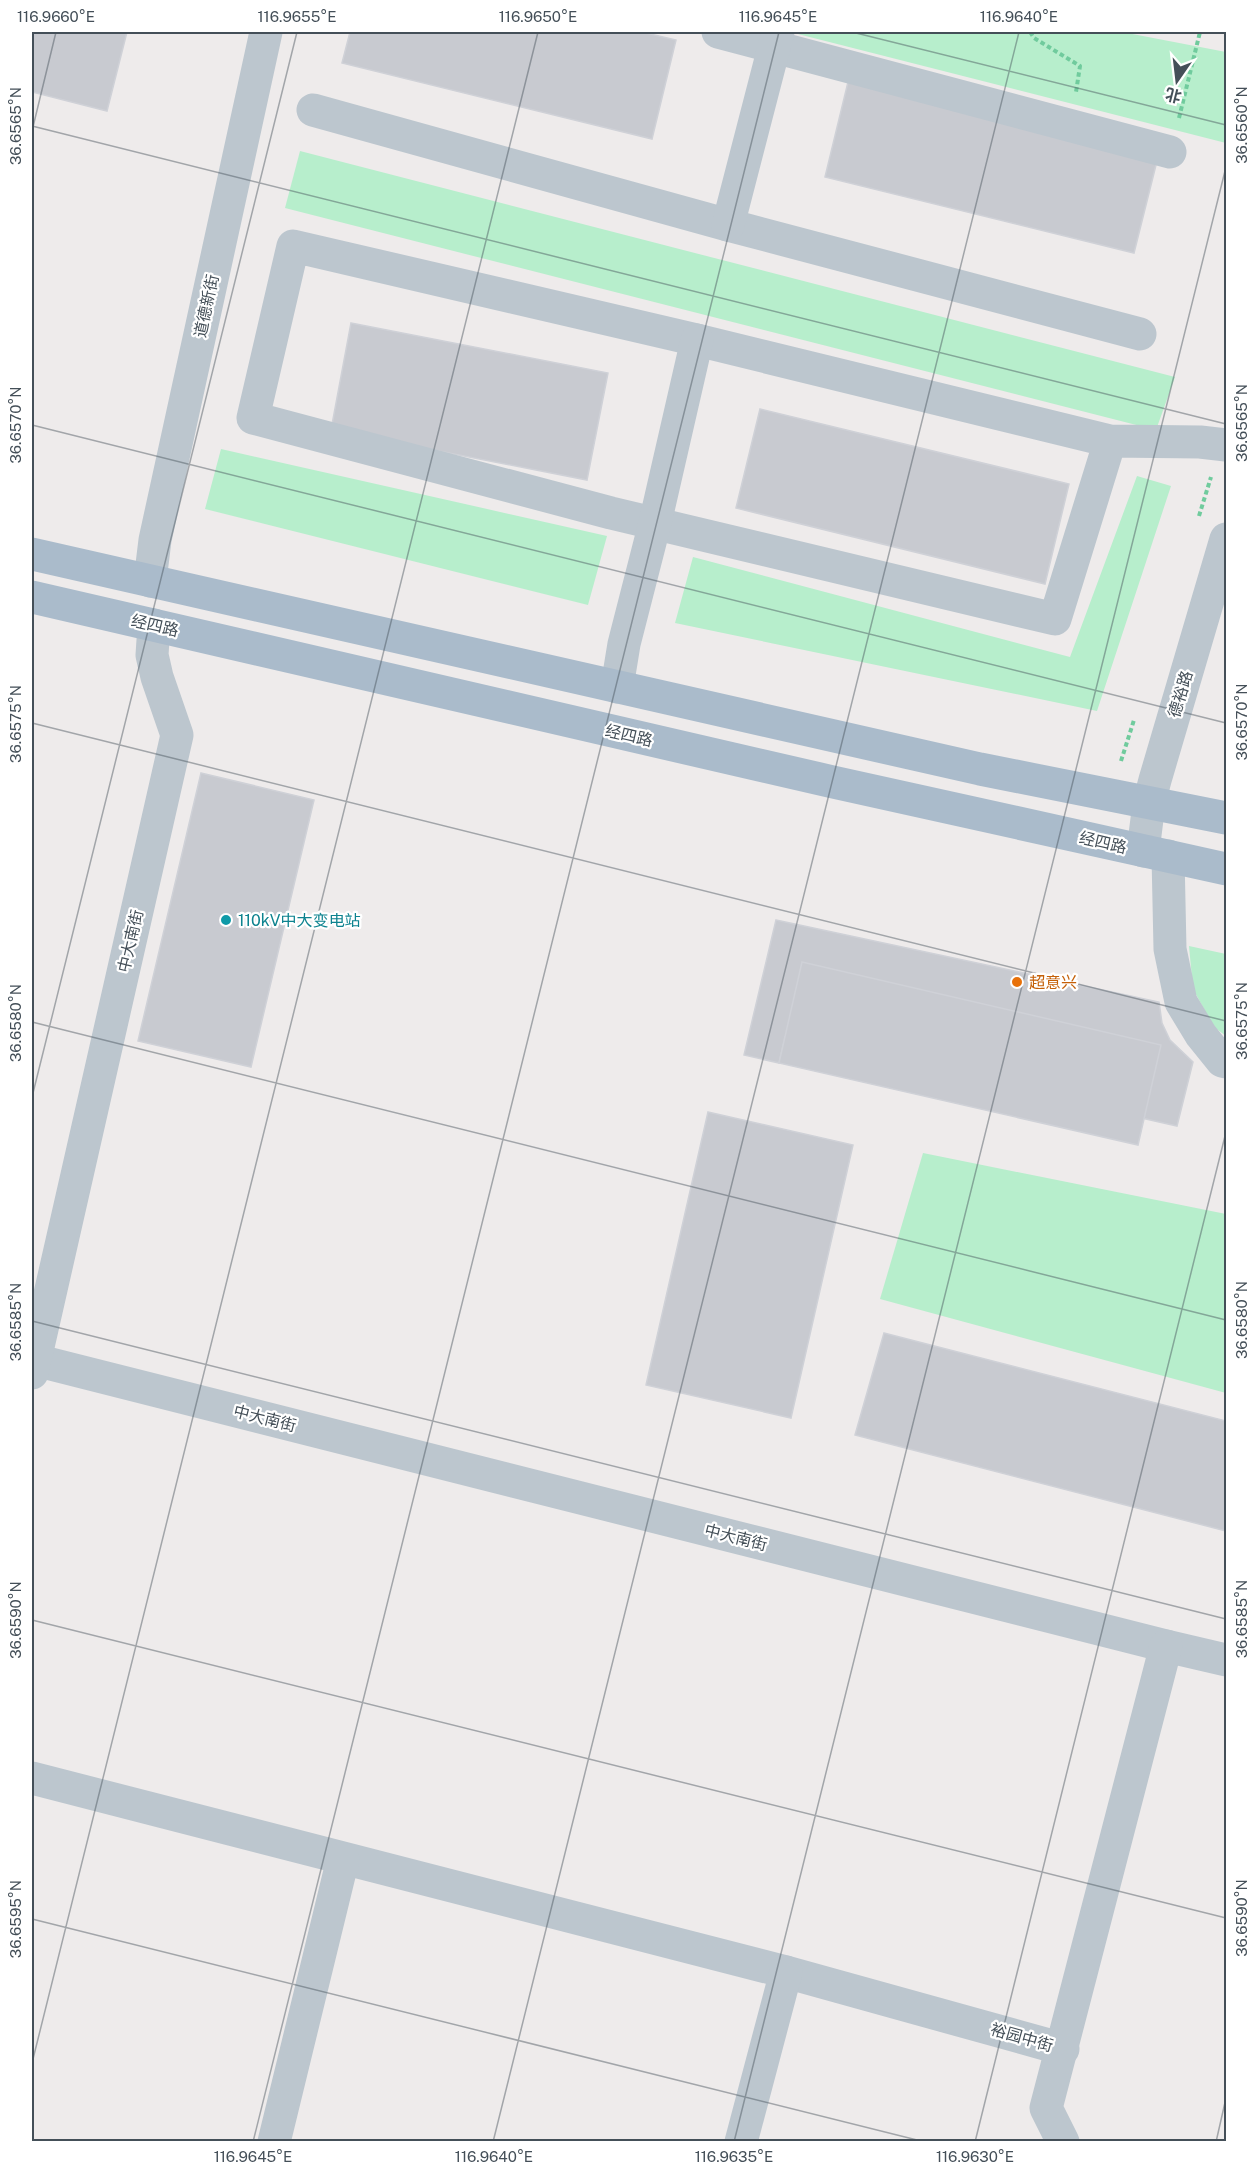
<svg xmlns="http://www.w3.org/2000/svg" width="1258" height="2173" font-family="'Public Sans','Noto Sans SC',sans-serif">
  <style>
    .green { fill: #b7eecc }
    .building { fill: #c8cad0; stroke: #cfd1d7; stroke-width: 1.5 }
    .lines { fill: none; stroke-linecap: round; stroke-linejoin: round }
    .path { stroke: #70cb9d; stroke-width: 4; stroke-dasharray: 4.5 3; stroke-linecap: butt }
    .minor { stroke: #bcc6ce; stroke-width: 33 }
    .major { stroke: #aabbcb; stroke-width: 33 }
    .ticks { fill: none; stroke: #444f58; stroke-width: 1.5; stroke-opacity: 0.45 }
    .culture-dot { fill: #0f9aa8; stroke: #fff; stroke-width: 2 }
    .food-dot { fill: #e8710a; stroke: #fff; stroke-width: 2 }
    .labels { text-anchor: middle; stroke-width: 4.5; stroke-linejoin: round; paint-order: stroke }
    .street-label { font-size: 16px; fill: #444f58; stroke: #fff }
    .culture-label { font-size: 16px; fill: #0d838f; stroke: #fff; text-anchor: start }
    .food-label { font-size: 16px; fill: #c56008; stroke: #fff; text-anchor: start }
    .neatline { fill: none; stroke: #444f58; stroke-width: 2 }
    .ticks-label { font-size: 15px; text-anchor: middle; fill: #444f58 }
  </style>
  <rect width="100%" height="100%" fill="#eeebeb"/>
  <g class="green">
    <path d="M790,32H1122L1226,52V143Z"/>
    <path d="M300,151L1175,377L1156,430L285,208Z"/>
    <path d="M221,449L607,536L588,605L205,509Z"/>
    <path d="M1137,476L1171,486L1097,711L675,623L693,557L1070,657Z"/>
    <path d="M1189,946L1226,954V1036L1214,1027L1193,989Z"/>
    <path d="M923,1153L1226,1214V1393L880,1299Z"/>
  </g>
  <g class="building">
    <path d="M32,32H127L107,111L32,92Z"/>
    <path d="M350,32H642L676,40L652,139L342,63Z"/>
    <path d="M849,78L1159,153L1134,253L825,177Z"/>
    <path d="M351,323L608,373L587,480L331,430Z"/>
    <path d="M760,409L1069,484L1045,584L736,508Z"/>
    <path d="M201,773L314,800L251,1067L138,1041Z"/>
    <path d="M776,920L1159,1002L1162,1023L1170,1040L1193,1062L1177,1126L785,1037L779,1063L744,1055Z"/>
    <path d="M802,962L1161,1045L1138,1145L779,1063Z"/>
    <path d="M708,1112L853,1145L791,1418L646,1385Z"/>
    <path d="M884,1333L1226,1421V1531L855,1435Z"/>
  </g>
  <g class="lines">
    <g class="path">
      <path d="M1030,32L1034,38L1080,66L1076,92"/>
      <path d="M1179,118L1200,32"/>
      <path d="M1199,516L1211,477"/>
      <path d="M1121,761L1134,720"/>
    </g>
    <g class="minor">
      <path d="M718,32L1170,152"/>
      <path d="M313,110L728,225L1140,334"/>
      <path d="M728,225L778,32"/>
      <path d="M1110,441L1055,619L611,513L253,418L293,246L697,340L1110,441L1200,442L1226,445"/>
      <path d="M150,581L155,540L266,32"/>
      <path d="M617,687L624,644L655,523L697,340"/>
      <path d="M1143,851L1149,803L1155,780L1226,539"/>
      <path d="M1168,856L1170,949L1181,1002L1201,1035L1222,1061L1226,1062"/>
      <path d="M35,1360L1166,1646L1226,1660"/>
      <path d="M32,1373L177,735L157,677L152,655L154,625"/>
      <path d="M32,1778L786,1972L1063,2049"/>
      <path d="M274,2142L343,1859"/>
      <path d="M741,2142L786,1972"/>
      <path d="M1063,2142L1046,2108L1166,1646"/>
    </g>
    <g class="major">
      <path d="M32,554L980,769L1226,818"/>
      <path d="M32,597L833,782L1226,869"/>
    </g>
  </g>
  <path class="ticks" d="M852,32L1226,125M32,126L1226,424M32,131L56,32M32,425L1226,723M32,723L1226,1021M32,1022L1226,1320M32,1097L297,32M32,1321L1226,1619M32,1620L1226,1918M32,1919L925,2142M32,2063L538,32M253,2142L779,32M493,2142L1019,32M734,2142L1226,167M975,2142L1226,1132M1216,2142L1226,2098"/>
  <circle class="culture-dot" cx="226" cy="920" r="6"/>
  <circle class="food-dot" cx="1017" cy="982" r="6"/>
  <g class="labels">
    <g class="street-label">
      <text transform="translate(206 306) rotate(-78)" y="6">道德新街</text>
      <text transform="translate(155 625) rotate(13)" y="6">经四路</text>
      <text transform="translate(1180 694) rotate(-73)" y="6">德裕路</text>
      <text transform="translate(629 735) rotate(13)" y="6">经四路</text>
      <text transform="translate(1103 842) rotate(13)" y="6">经四路</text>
      <text transform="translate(130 941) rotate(-77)" y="6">中大南街</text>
      <text transform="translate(265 1418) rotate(14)" y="6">中大南街</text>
      <text transform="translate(736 1537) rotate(14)" y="6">中大南街</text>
      <text transform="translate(1022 2037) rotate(16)" y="6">裕园中街</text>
    </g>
    <g class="culture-label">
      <text x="238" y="926">110kV中大变电站</text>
    </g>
    <g class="food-label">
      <text x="1029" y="988">超意兴</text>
    </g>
  </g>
  <rect width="1258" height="2173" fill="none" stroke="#ffffff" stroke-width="66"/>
  <g transform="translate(1177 81) rotate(194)" stroke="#ffffff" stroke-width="4.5" paint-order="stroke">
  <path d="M0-4.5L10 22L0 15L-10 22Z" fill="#444f58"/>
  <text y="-9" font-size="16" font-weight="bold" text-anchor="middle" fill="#444f58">北</text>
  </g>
  <rect x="33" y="33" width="1192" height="2107" class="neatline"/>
  <g class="ticks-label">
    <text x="56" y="22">116.9660°E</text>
    <text x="297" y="22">116.9655°E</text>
    <text x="538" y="22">116.9650°E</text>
    <text x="778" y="22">116.9645°E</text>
    <text x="1019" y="22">116.9640°E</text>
    <text transform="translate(1242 125) rotate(-90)" y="5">36.6560°N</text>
    <text transform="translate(16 126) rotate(-90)" y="5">36.6565°N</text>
    <text transform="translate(1242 423) rotate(-90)" y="5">36.6565°N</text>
    <text transform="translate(16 425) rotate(-90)" y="5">36.6570°N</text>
    <text transform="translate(1242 722) rotate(-90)" y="5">36.6570°N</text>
    <text transform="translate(16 724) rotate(-90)" y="5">36.6575°N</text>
    <text transform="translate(1242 1021) rotate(-90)" y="5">36.6575°N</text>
    <text transform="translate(16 1023) rotate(-90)" y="5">36.6580°N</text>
    <text transform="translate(1242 1320) rotate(-90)" y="5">36.6580°N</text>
    <text transform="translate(16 1322) rotate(-90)" y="5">36.6585°N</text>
    <text transform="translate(1242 1619) rotate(-90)" y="5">36.6585°N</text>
    <text transform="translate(16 1620) rotate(-90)" y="5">36.6590°N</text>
    <text transform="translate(1242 1918) rotate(-90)" y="5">36.6590°N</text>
    <text transform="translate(16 1919) rotate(-90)" y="5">36.6595°N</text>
    <text x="253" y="2162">116.9645°E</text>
    <text x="494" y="2162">116.9640°E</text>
    <text x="734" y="2162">116.9635°E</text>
    <text x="975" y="2162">116.9630°E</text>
  </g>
</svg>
